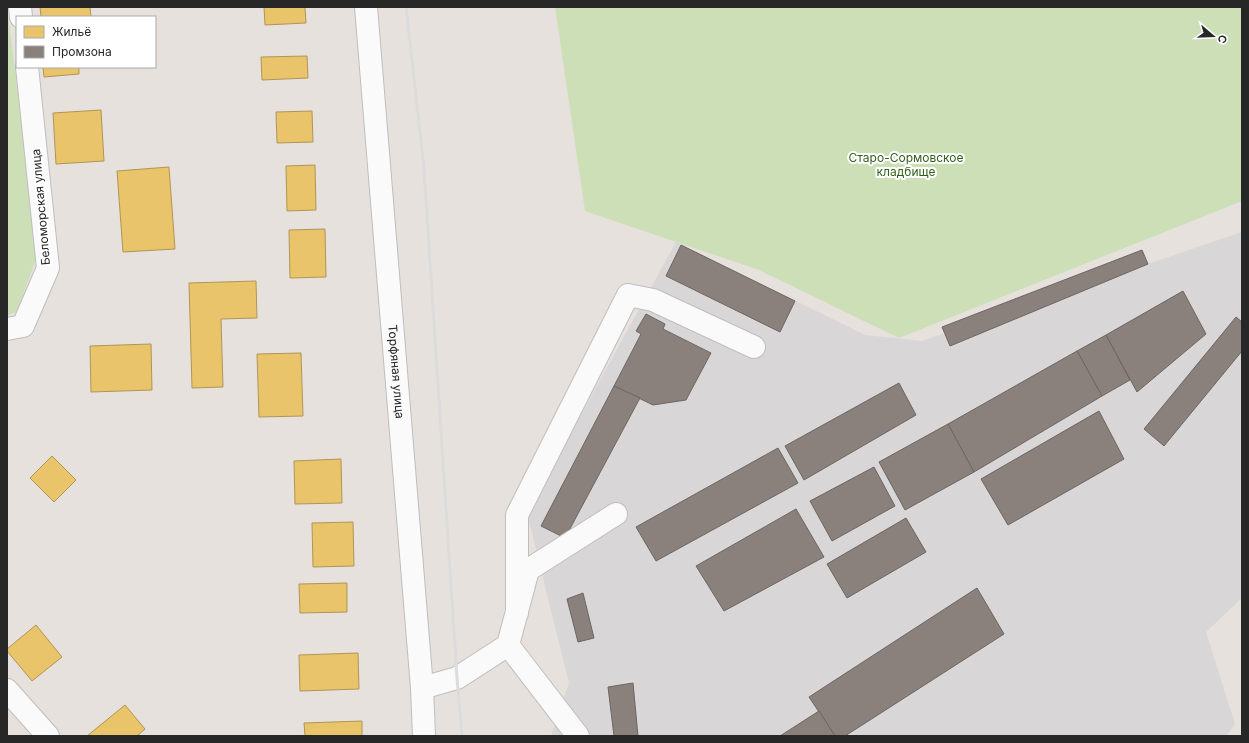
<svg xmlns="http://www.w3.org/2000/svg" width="1249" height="743" font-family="Inter,sans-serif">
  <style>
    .industrial { fill: #d9d6d8 }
    .green { fill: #ccdfb6 }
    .homes { fill: #e9c46a; stroke: #af9556 }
    .industry { fill: #8a817c; stroke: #6c6662 }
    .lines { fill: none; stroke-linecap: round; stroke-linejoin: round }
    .minor-casing { stroke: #bfbebe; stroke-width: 24 }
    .minor { stroke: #fbfafa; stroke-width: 22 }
    .rail { stroke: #dcdcdd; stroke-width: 3 }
    .labels { text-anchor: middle; stroke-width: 4; stroke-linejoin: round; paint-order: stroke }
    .park-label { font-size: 12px; fill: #315f1c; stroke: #fff }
    .street-label { font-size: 12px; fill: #272727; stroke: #fff }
  </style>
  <rect width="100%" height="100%" fill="#e6e1dc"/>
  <path class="industrial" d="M1242,232V598L1206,632L1235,724L1226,736H551L569,683L527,513L676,242L865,335L922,341Z"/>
  <g class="green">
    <path d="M7,7L38,253L17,312L7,315Z"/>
    <path d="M555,7H1242V201L899,338L759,270L585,211Z"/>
  </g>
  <g class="homes">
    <path d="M40,7H90L91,17H41Z"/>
    <path d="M264,7H305L306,23L265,25Z"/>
    <path d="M307,56L308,78L262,80L261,57Z"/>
    <path d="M43,67H79V74L44,77Z"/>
    <path d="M101,110L104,161L56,164L53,113Z"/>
    <path d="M312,111L313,142L277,143L276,112Z"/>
    <path d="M315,165L316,210L287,211L286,166Z"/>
    <path d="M169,167L175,249L123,252L117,171Z"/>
    <path d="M325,229L326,277L290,278L289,230Z"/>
    <path d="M256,281L257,318L221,319L223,387L192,388L189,283Z"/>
    <path d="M151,344L152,390L91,392L90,346Z"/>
    <path d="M301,353L303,416L259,417L257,354Z"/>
    <path d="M52,456L76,480L54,502L30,478Z"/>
    <path d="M341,459L342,503L295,504L294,461Z"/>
    <path d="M353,522L354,566L313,567L312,523Z"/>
    <path d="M347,583V612L300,613L299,584Z"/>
    <path d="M36,625L62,657L32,681L7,651V649Z"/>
    <path d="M358,653L359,689L300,691L299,655Z"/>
    <path d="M125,705L145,729L137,736H87Z"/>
    <path d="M362,721V736H305L304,723Z"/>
  </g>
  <g class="industry">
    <path d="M681,245L795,301L780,332L666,276Z"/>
    <path d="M1142,250L1148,264L950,346L942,327Z"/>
    <path d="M1183,291L1206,334L1137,392L1106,335Z"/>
    <path d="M646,314L665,324L663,329L711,353L686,400L653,405L614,386L641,334L636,331Z"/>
    <path d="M1236,317L1242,322V351L1164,446L1144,429Z"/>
    <path d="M1106,335L1130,380L1102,396L1077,351Z"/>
    <path d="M1077,351L1102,396L974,472L948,424Z"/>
    <path d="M899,383L916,415L804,480L785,446Z"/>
    <path d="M614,386L640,398L565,538L541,526Z"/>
    <path d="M1099,411L1124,459L1008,525L981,479Z"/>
    <path d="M948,424L974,472L905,510L879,462Z"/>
    <path d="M778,448L798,483L656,561L636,527Z"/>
    <path d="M874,467L895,506L832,541L810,501Z"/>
    <path d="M796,509L824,557L724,611L696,566Z"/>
    <path d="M906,518L926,552L847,598L827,564Z"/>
    <path d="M977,588L1004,634L845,736H835L809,697Z"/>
    <path d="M583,593L594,638L578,642L567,599Z"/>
    <path d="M633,683L638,736H614L608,687Z"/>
    <path d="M819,711L835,736H780Z"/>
  </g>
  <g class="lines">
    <defs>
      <g id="minor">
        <path d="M20,7L21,17"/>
        <path id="s1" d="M366,7L422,688L424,736"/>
        <path d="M7,329L23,326L48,268L27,67"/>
        <path d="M517,613V515L628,295L653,300L754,347"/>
        <path d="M508,645L578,736"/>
        <path d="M422,688L457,678L508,645L528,570L616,514"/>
        <path d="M7,690L48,736"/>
      </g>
    </defs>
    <use href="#minor" class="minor-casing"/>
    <use href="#minor" class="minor"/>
    <path class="rail" d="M406,7L424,169L457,678L462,736"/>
  </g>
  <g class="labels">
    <g class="park-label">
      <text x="906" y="162">Старо-Сормовское<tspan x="906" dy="14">кладбище</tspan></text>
    </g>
    <g class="street-label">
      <text transform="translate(41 207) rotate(-95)" y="4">Беломорская улица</text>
      <text dy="4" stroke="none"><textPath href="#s1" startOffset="366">Торфяная улица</textPath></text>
    </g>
  </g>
  <rect width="1249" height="743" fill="none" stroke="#272727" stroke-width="16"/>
  <rect x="16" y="16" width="140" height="52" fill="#ffffff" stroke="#a9a9a9"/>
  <rect x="24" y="26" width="20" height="12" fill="#e9c46a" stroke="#a9a9a9"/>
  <text x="52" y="36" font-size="12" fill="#272727">Жильё</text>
  <rect x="24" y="46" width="20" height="12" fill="#8a817c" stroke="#a9a9a9"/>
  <text x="52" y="56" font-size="12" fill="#272727">Промзона</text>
  <g transform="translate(1213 36) rotate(109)" stroke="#ffffff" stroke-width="3" paint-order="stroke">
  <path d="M0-3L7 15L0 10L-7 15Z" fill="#272727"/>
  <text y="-6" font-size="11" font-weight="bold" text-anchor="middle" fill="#272727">С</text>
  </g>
</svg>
